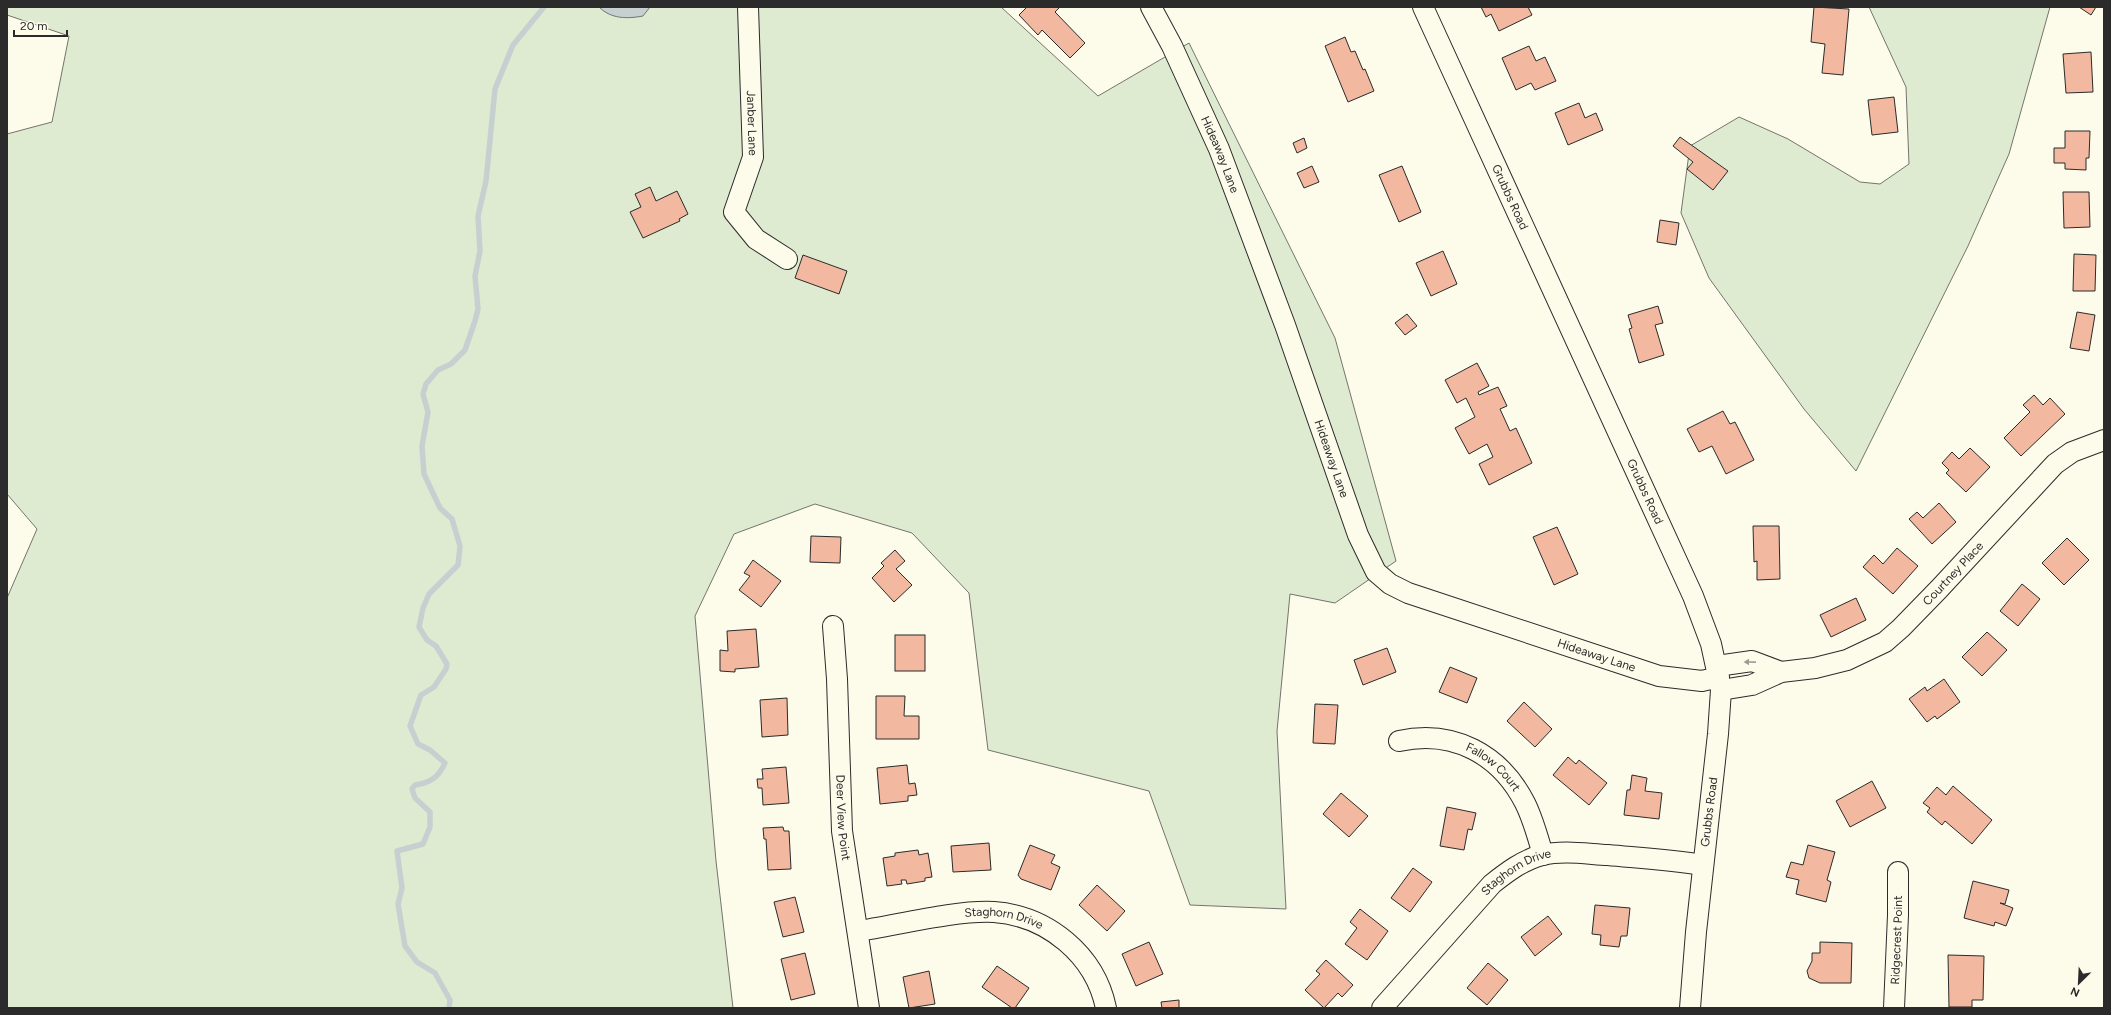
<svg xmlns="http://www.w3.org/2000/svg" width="2111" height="1015" font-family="Figtree,sans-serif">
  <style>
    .green { fill: #deebd1; stroke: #74746e }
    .water { fill: #c7d0d0; stroke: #74746e }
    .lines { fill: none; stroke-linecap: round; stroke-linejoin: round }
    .stream { stroke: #c7d0d0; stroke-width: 5.5 }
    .building { fill: #f2b8a0; stroke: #2b2b2b }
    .minor-casing { stroke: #2b2b2b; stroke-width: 22 }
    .minor { stroke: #fdfbea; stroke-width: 20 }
    .oneway { fill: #9e9d94 }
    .labels { text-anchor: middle; stroke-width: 3; stroke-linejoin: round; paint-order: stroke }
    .street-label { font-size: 12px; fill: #2b2b2b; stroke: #fdfbea }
  </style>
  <rect width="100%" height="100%" fill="#fdfbea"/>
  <g class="green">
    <path d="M7,7H1001L1098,96L1189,43L1335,338L1396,561L1335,603L1290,594L1277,731L1286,909L1190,905L1149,791L988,750L969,593L912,533L815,504L734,534L695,616L716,861L733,1008H7V598L37,529L7,494V134L52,122L69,36L7,15Z"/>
    <path d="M1869,7H2050L2009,154L1968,246L1856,471L1804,409L1709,278L1681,213L1690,146L1739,117L1788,139L1860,182L1880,184L1909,164L1906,87Z"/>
  </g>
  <path class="water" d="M599,7H650L643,16C627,19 611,19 599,7Z"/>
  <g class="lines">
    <path class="stream" d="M449,1008L450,1000L435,973L417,962L405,946L398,904L402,888L397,851L423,844L430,827V812L415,798L412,789L415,785C430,783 439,777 445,763L430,750L418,744L410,726L421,695L434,687L446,669L447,664L436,646L427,640L419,627L423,608L429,594L458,565L460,546L452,519L440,508L424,474L422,446L428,412L423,394L426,384L438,370L451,364L465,350L475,321L478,309L475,276L480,251L478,216L486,181L495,89L513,45L544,7"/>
  </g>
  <g class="building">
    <path d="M1027,7H1060L1055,12L1085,43L1070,58L1042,30L1038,35L1019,15Z"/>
    <path d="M1481,7H1528L1532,15L1499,31L1491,14L1486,17Z"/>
    <path d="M1814,7L1849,9L1843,75L1822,73L1825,44L1811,42Z"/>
    <path d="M2079,7H2096L2091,15Z"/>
    <path d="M1345,37L1351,52L1355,51L1363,70L1365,69L1374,91L1348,102L1325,46Z"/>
    <path d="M1529,46L1536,61L1545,57L1556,81L1535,90L1531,83L1516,90L1502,58Z"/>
    <path d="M2091,52L2093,92L2066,93L2063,54Z"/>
    <path d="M1894,97L1898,132L1872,135L1868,100Z"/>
    <path d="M1579,103L1585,118L1596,113L1603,130L1568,145L1555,113Z"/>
    <path d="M2065,131H2090L2089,158H2086V170L2065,169V163H2054V148H2065Z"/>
    <path d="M1680,137L1728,171L1713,190L1687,169L1693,162L1673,146Z"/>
    <path d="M1304,138L1307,148L1297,153L1293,143Z"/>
    <path d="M1312,166L1319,182L1304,188L1297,173Z"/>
    <path d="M1402,166L1421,212L1399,222L1379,175Z"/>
    <path d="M650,187L656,201L677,191L688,214L679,219L680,221L643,238L630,212L641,207L635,194Z"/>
    <path d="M2063,192H2089L2090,227L2064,228Z"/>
    <path d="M1660,220L1679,223L1676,245L1657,242Z"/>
    <path d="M1443,251L1457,284L1431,296L1416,263Z"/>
    <path d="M2074,254L2096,255L2095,291H2073Z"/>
    <path d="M803,255L847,271L839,294L795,278Z"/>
    <path d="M1658,306L1663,323L1655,325L1664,355L1639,363L1629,329L1632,328L1628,315Z"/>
    <path d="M2077,312L2095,315L2089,351L2070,348Z"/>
    <path d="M1407,314L1417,326L1405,335L1395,323Z"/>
    <path d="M1477,363L1489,386L1478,392L1479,395L1498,387L1507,406L1500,409L1510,431L1516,428L1532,463L1489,485L1479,464L1493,457L1487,444L1469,454L1455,428L1475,417L1466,398L1457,403L1445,380Z"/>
    <path d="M2034,395L2043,405L2050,398L2065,414L2021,456L2004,438L2030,412L2023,405Z"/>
    <path d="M1723,411L1730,424L1735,422L1754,460L1726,474L1712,446L1699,452L1687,429Z"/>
    <path d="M1970,448L1990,467L1966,492L1946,473L1949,470L1942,463L1952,452L1959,459Z"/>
    <path d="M1939,503L1956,522L1932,544L1909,519L1917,512L1923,518Z"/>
    <path d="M1753,526H1779L1780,579L1757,580V561L1754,562Z"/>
    <path d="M1557,527L1578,574L1554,585L1533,537Z"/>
    <path d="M811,536L841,537L840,563L810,562Z"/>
    <path d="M2067,538L2089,560L2064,585L2042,563Z"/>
    <path d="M1897,548L1918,566L1893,594L1863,567L1874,555L1883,564Z"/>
    <path d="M895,550L905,561L896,569L912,585L894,602L872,578L884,566L881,563Z"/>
    <path d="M753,560L781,581L761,607L739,590L750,576L744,573Z"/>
    <path d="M2022,584L2040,599L2018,626L2000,611Z"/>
    <path d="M1856,598L1866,620L1831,637L1820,615Z"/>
    <path d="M756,629L759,667L735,669V672L720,671V650L728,651L727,631Z"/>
    <path d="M1987,632L2007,650L1982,676L1962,657Z"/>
    <rect x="895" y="635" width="30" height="36"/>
    <path d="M1387,648L1396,672L1363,685L1354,660Z"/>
    <path d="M1450,667L1477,678L1467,703L1439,692Z"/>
    <path d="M1944,679L1960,702L1937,719L1935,716L1927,722L1909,699L1925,687L1927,691Z"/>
    <path d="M876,696H905L904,716H919V739H876Z"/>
    <path d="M787,698L788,735L762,737L760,700Z"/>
    <path d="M1524,702L1552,729L1535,747L1507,721Z"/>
    <path d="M1315,704L1338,705L1335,744L1313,743Z"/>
    <path d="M1568,757L1576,764L1579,760L1607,783L1589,805L1553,775Z"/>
    <path d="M907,765L909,784L915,783L917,795L908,796V801L880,804L877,768Z"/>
    <path d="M786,767L789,803L763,805L762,788H758L757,779H763L762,769Z"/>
    <path d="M1632,775L1647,778L1645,791L1662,793L1659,819L1624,815L1627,790H1630Z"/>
    <path d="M1872,781L1886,808L1850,827L1836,801Z"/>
    <path d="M1953,786L1992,820L1972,844L1945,821L1942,825L1927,812L1930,808L1923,803L1937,787L1946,795Z"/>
    <path d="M1341,793L1368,816L1349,837L1323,814Z"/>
    <path d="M1447,807L1476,813L1472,830L1468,829L1464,850L1440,846Z"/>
    <path d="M783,827L784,831H789L791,869L768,870L766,839H764L763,828Z"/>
    <path d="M989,843L991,870L953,872L951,846Z"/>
    <path d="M1030,845L1055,855L1051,863L1060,867L1051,890L1021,879L1018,875Z"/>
    <path d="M1808,845L1835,852L1827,880L1831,882L1826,902L1796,894L1799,880L1786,877L1791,862L1803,865Z"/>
    <path d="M918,850L919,855L928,853L932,877L925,878V881L907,884L906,880H901L902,884L887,886L883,858L895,856V853Z"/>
    <path d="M1413,868L1432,882L1410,912L1391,898Z"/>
    <path d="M1973,881L2009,890L2005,904L2000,903L2013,908L2006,926L1995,922L1994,926L1964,918Z"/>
    <path d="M1097,885L1125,911L1107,931L1079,905Z"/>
    <path d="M795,897L804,932L783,937L774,902Z"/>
    <path d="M1595,905L1630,908L1627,936H1621L1619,947L1600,945L1601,935L1592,934Z"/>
    <path d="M1360,909L1388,931L1367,960L1345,944L1357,928L1350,922Z"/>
    <path d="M1548,916L1562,934L1535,956L1521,937Z"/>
    <path d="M1149,942L1163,974L1136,986L1122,954Z"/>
    <path d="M1820,942L1852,943L1851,983H1820L1809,978L1807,971L1812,961V953H1820Z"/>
    <path d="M805,953L815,994L791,1000L781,959Z"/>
    <path d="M1948,955L1984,956L1983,1000H1972V1007H1949Z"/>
    <path d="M1326,960L1353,985L1342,997L1338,993L1324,1008L1305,990L1320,974L1316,971Z"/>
    <path d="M1488,963L1508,980L1487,1005L1467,988Z"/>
    <path d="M997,966L1029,988L1015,1008H1012L982,987Z"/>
    <path d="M929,971L935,1004L909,1008L903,977Z"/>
    <path d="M1179,1000V1008H1162L1161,1002Z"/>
  </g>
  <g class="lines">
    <defs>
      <g id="minor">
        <path id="s1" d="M748,7L753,157L734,212L756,239L787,259"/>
        <path id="s2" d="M1151,7L1172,46L1219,149L1285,325L1358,535L1376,572L1390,584L1408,593L1659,676L1702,681L1719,677"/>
        <path id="s3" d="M1423,7L1693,596L1711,644L1721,690L1718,734L1696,932L1690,1008"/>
        <path id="s4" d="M833,626L837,679L842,831L869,1008"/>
        <path d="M1717,666L1752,661L1781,672"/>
        <path id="s5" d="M1721,690L1752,685L1781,672L1815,668L1847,660L1885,642L1901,628L1939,589L2055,464L2072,452L2104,440"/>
        <path id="s6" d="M1399,741C1453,729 1500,754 1525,803C1533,819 1538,837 1543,855"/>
        <path id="s7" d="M858,931C898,925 955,910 994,912C1048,916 1095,955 1106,1008"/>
        <path id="s8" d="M1382,1008L1492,884C1507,872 1523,860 1542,855C1563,850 1587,854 1608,855C1640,858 1671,860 1703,865"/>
        <path id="s9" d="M1894,1008L1898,915V872"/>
      </g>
    </defs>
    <use href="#minor" class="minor-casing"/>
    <use href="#minor" class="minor"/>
  </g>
  <defs><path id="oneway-solid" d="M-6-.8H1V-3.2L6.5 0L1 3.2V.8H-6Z"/></defs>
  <use class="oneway" href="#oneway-solid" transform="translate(1750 662) rotate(-179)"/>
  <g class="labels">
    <g class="street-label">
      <text dy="4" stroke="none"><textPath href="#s1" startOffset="116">Janber Lane</textPath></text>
      <text dy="4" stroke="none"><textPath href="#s2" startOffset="163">Hideaway Lane</textPath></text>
      <text dy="4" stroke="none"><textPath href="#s3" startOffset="209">Grubbs Road</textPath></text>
      <text dy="4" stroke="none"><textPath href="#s2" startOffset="487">Hideaway Lane</textPath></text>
      <text dy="4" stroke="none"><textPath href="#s3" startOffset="533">Grubbs Road</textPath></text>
      <text dy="4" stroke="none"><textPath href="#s5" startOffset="269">Courtney Place</textPath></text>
      <text dy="4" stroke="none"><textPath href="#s2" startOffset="846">Hideaway Lane</textPath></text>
      <text dy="4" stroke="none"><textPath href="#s6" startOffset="103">Fallow Court</textPath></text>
      <text transform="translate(1709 812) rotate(-83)" y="4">Grubbs Road</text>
      <text dy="4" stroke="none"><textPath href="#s4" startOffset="192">Deer View Point</textPath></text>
      <text dy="4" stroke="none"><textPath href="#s8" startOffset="193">Staghorn Drive</textPath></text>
      <text dy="4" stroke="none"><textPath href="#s7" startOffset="148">Staghorn Drive</textPath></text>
      <text dy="4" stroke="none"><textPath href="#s9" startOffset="68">Ridgecrest Point</textPath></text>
    </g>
  </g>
  <rect width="2111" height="1015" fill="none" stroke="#2b2b2b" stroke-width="16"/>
  <g transform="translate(2079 983) rotate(204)" stroke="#fdfbea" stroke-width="3" paint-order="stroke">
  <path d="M0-3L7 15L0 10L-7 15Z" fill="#2b2b2b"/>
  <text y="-6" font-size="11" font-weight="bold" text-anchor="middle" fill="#2b2b2b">N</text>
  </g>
  <path d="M14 30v6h53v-6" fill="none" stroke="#2b2b2b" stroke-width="2"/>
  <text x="20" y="30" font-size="12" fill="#2b2b2b" stroke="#fdfbea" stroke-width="3" paint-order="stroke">20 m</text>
</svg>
